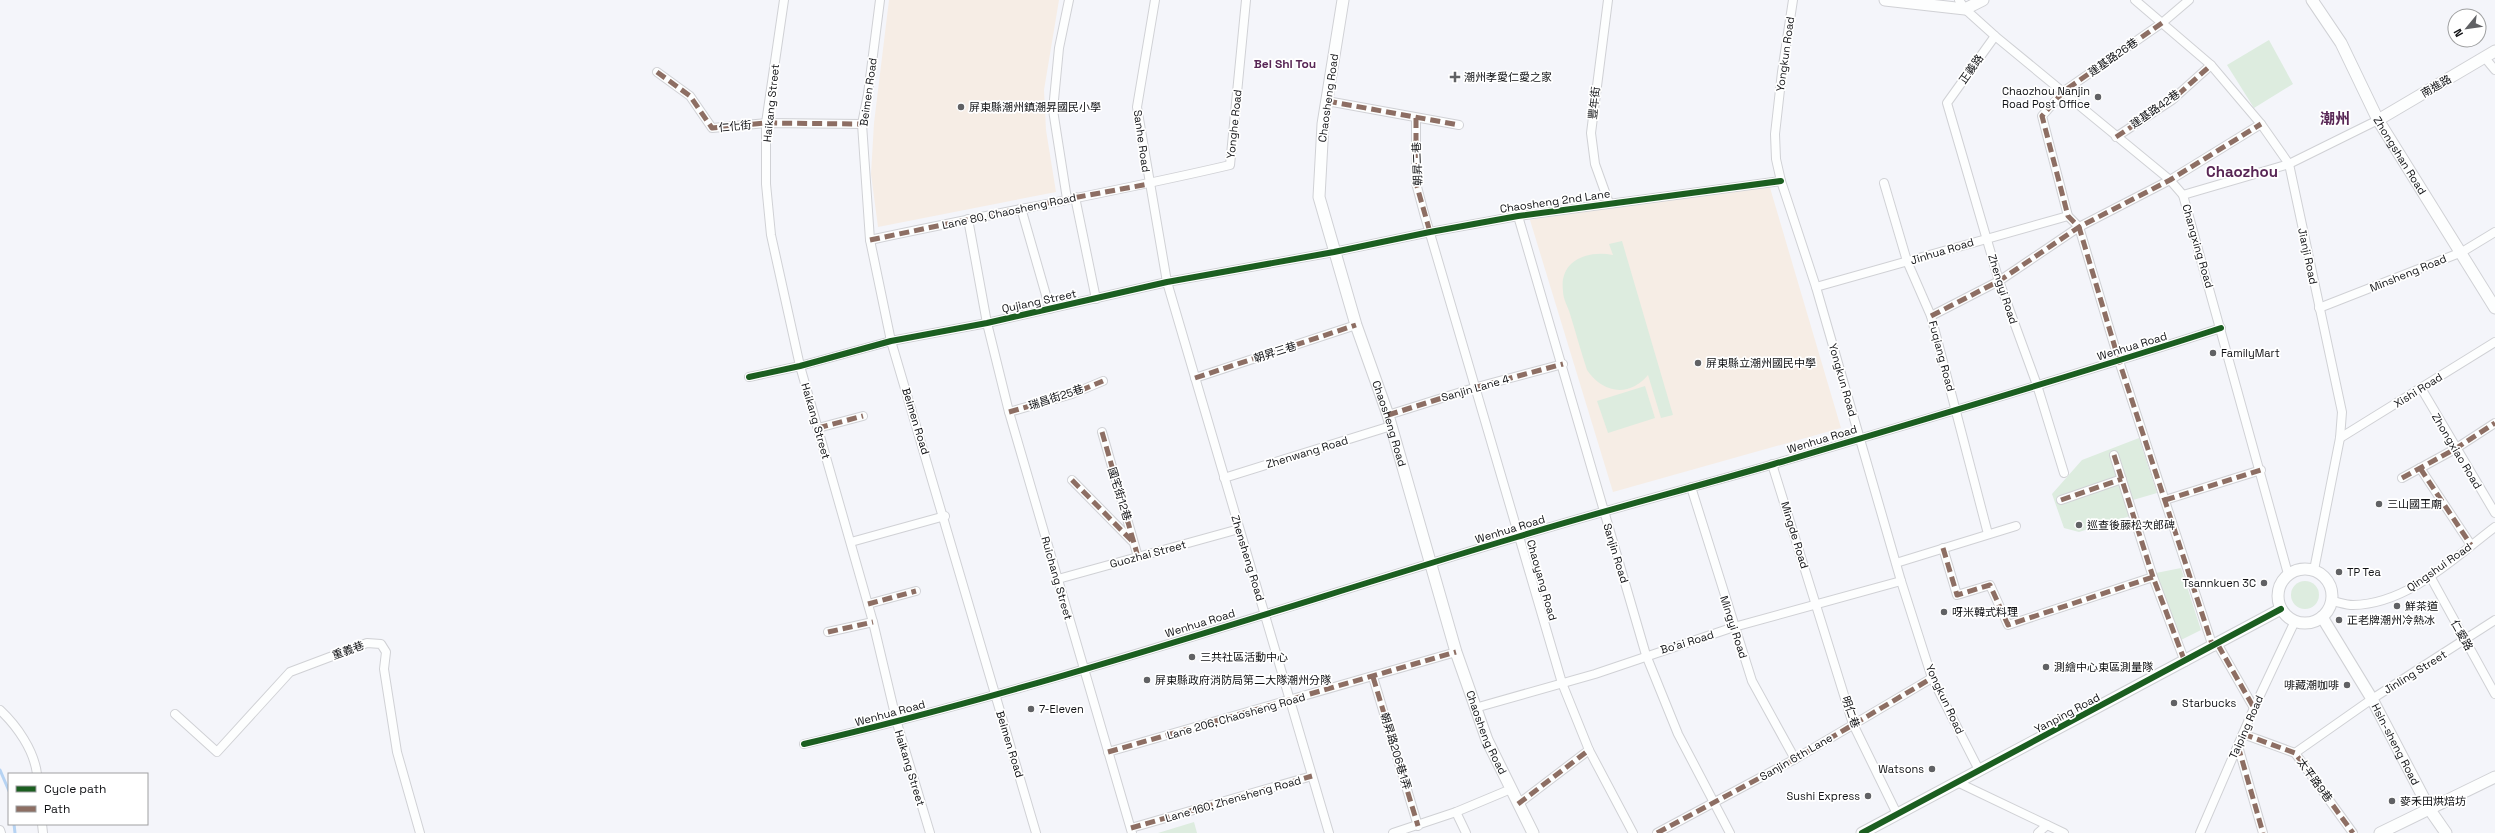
<svg xmlns="http://www.w3.org/2000/svg" width="2495" height="833" font-family="'Space Grotesk','Noto Sans TC',sans-serif">
  <style>
    .education { fill: #f6ede5 }
    .green { fill: #ddecdf }
    .lines { fill: none; stroke-linecap: round; stroke-linejoin: round }
    .stream { stroke: #b6d3f3; stroke-width: 3 }
    .street-casing { stroke: #d0d1d5; stroke-width: 10 }
    .secondary-casing { stroke: #d0d1d5; stroke-width: 13 }
    .street { stroke: #fdfefe; stroke-width: 8 }
    .secondary { stroke: #fdfefe; stroke-width: 11 }
    .quiet { stroke: #8d6e63; stroke-width: 5; stroke-dasharray: 10 5; stroke-linecap: butt }
    .cycleway-casing { stroke: #fff; stroke-width: 8 }
    .cycleway { stroke: #1b5e20; stroke-width: 6 }
    .poi-dot { fill: #606164; stroke: #fff; stroke-width: 1.5 }
    .labels { text-anchor: middle; stroke-width: 3.5; stroke-linejoin: round; paint-order: stroke }
    .street-label { font-size: 11px; fill: #101114; stroke: #fff }
    .poi-label { font-size: 11px; fill: #101114; stroke: #fff; text-anchor: start }
    .neighbourhood-label { font-size: 12px; font-weight: bold; fill: #582655; stroke: #fff }
    .district-label { font-size: 15px; font-weight: bold; fill: #582655; stroke: #fff }
  </style>
  <rect width="100%" height="100%" fill="#f4f5fa"/>
  <g class="education">
    <path d="M889,0H1059L1044,90L1046,130L1056,192L878,227L871,174L874,123Z"/>
    <path d="M1768,181L1841,428L1613,492L1530,220Z"/>
  </g>
  <g class="green">
    <path d="M2269,40L2293,84L2254,108L2227,65Z"/>
    <path d="M1622,241L1673,415L1661,418L1648,375C1630,397 1603,394 1587,370C1581,352 1576,333 1570,314C1568,307 1563,299 1563,291C1559,260 1588,250 1613,255L1609,244Z"/>
    <path d="M1645,386L1655,418L1608,433L1597,401Z"/>
    <path d="M2139,438L2157,493L2133,500L2156,573L2181,568L2201,630L2173,644L2130,516L2079,532L2064,528L2052,494L2082,460Z"/>
    <circle cx="2305" cy="595" r="14"/>
    <path d="M1194,822L1197,833H1158Z"/>
  </g>
  <g class="lines">
    <g class="stream">
      <path d="M0,770L9,791"/>
      <path d="M14,824L15,833"/>
    </g>
    <defs>
      <g id="street">
        <path d="M784,0L766,123V184L771,235L800,366L873,622L897,723L930,833"/>
        <path d="M880,0L868,94L862,124L870,240L891,341L1036,833"/>
        <path d="M1155,0L1137,107L1167,282L1329,833"/>
        <path d="M1608,0L1591,133L1595,164L1609,203"/>
        <path d="M1793,0L1782,72L1775,134L1776,159L1781,181L1816,287L1901,581L1932,678L1979,770"/>
        <path d="M1959,0L1965,9L1995,36L2170,180L2183,195L2288,574"/>
        <path d="M2135,0L2211,65L2261,124L2289,164L2342,412L2340,438L2314,570"/>
        <path d="M2189,0L2162,23L2064,91L2042,116L2068,216L2079,227L2119,361L2213,647"/>
        <path d="M1995,36L1947,103L1999,281L2037,385L2064,473"/>
        <path d="M2485,58L2495,70"/>
        <path d="M657,72L690,96L712,128L766,123L862,124"/>
        <path d="M1327,101L1459,125"/>
        <path d="M1416,118V183L1424,213L1562,683L1589,750L1633,833"/>
        <path d="M2116,137L2172,100L2211,65"/>
        <path d="M1884,183L1907,261L1931,316L1988,534"/>
        <path d="M2183,195L2289,164L2378,120"/>
        <path d="M1075,197L1096,299"/>
        <path d="M1067,199L1053,110L1059,48L1069,0"/>
        <path d="M1021,208L1050,309"/>
        <path d="M1518,216L1646,655L1678,734L1730,833"/>
        <path d="M968,219L987,323L1009,412L1132,833"/>
        <path d="M870,240C990,214 1111,193 1230,165L1246,0"/>
        <path d="M1816,287L2068,216"/>
        <path d="M2319,308L2462,252L2495,232"/>
        <path d="M1931,316L1999,281L2079,227L2170,180L2261,124"/>
        <path d="M749,377L800,366L891,341L987,323L1167,282L1334,252L1430,232L1518,216L1781,181"/>
        <path d="M1195,378L1356,325"/>
        <path d="M2421,388L2495,513"/>
        <path d="M1009,412L1072,394L1103,381"/>
        <path d="M1388,415L1477,387L1563,364"/>
        <path d="M818,428L863,416"/>
        <path d="M1102,432L1138,557"/>
        <path d="M2340,438L2495,342"/>
        <path d="M2114,455L2153,577"/>
        <path d="M1772,464L1853,724L1897,814"/>
        <path d="M2420,468L2471,545"/>
        <path d="M1224,478L1391,426"/>
        <path d="M2402,478L2455,449L2495,423"/>
        <path d="M1072,480L1132,541"/>
        <path d="M1691,487L1752,681L1795,759"/>
        <path d="M2061,500L2122,479"/>
        <path d="M2165,500L2261,470"/>
        <path d="M851,542L945,516"/>
        <path d="M1943,548L1957,595L1990,585L2008,625L2153,577L2185,662"/>
        <path d="M1896,563L2016,526"/>
        <path d="M2430,576L2495,694"/>
        <path d="M1058,579L1239,529"/>
        <path d="M2332,601C2338,602 2346,605 2353,605C2408,604 2454,558 2495,527"/>
        <path d="M868,604L916,591"/>
        <path d="M828,632L873,622"/>
        <path d="M2218,645L2254,708"/>
        <path d="M1373,677L1418,826"/>
        <path d="M1475,708L1595,674L1734,627L1901,581"/>
        <path d="M0,710C17,726 34,750 37,774"/>
        <path d="M175,714L217,752L290,672L367,643L381,644L386,652L384,669L397,752L420,833"/>
        <path d="M2243,734L2295,753L2353,833"/>
        <path d="M804,744C1045,688 1280,608 1517,537C1602,511 1688,489 1774,464C1923,420 2073,376 2221,328"/>
        <path d="M2238,746L2263,833"/>
        <path d="M1108,752L1456,652"/>
        <path d="M2295,753L2372,699L2495,620"/>
        <path d="M1957,782L2064,833"/>
        <path d="M1518,804L1589,750"/>
        <path d="M1456,812L1466,833"/>
        <path d="M42,824L43,833"/>
        <path d="M1131,828L1312,776"/>
        <path d="M0,830L1,833"/>
        <path d="M1393,833L1456,812L1511,789"/>
        <path d="M1657,833L1795,759L1932,678"/>
        <path d="M2038,833L2047,825"/>
        <path d="M2200,833L2254,708L2295,621"/>
      </g>
      <g id="secondary">
        <path id="s1" d="M1343,0L1323,124L1319,197L1356,325L1388,415L1456,652L1487,740L1533,833"/>
        <path d="M1885,0L1965,9L1983,0"/>
        <path id="s2" d="M2312,0L2341,43L2378,120L2495,308"/>
        <path d="M2378,120L2495,51"/>
        <circle cx="2305" cy="596" r="27"/>
        <path id="s3" d="M2322,617L2372,699L2430,810L2446,833"/>
        <path d="M1862,833L2281,609"/>
        <path d="M2380,833L2495,777"/>
      </g>
    </defs>
    <use href="#street" class="street-casing"/>
    <use href="#secondary" class="secondary-casing"/>
    <use href="#street" class="street"/>
    <use href="#secondary" class="secondary"/>
    <g class="quiet">
      <path d="M2162,23L2064,91L2042,116L2068,216L2079,227L2119,361L2213,647"/>
      <path d="M657,72L690,96L712,128L766,123L862,124"/>
      <path d="M1327,101L1459,125"/>
      <path d="M1416,118V183L1430,232"/>
      <path d="M2116,137L2172,100L2211,65"/>
      <path d="M870,240L1067,199L1149,184"/>
      <path d="M1931,316L1999,281L2079,227L2170,180L2261,124"/>
      <path d="M1195,378L1356,325"/>
      <path d="M1009,412L1072,394L1103,381"/>
      <path d="M1388,415L1477,387L1563,364"/>
      <path d="M818,428L863,416"/>
      <path d="M1102,432L1138,557"/>
      <path d="M2114,455L2153,577"/>
      <path d="M2420,468L2471,545"/>
      <path d="M2402,478L2455,449L2495,423"/>
      <path d="M1072,480L1133,542"/>
      <path d="M2061,500L2122,479"/>
      <path d="M2165,500L2261,470"/>
      <path d="M1943,548L1957,595L1990,585L2008,625L2153,577L2185,662"/>
      <path d="M868,604L916,591"/>
      <path d="M828,632L873,622"/>
      <path d="M2218,645L2254,708"/>
      <path d="M1373,677L1418,826"/>
      <path d="M2243,734L2295,753L2353,833"/>
      <path d="M2238,746L2263,833"/>
      <path d="M1108,752L1456,652"/>
      <path d="M1518,804L1589,750"/>
      <path d="M1131,828L1312,776"/>
      <path d="M1657,833L1795,759L1932,678"/>
    </g>
    <defs>
      <g id="cycleway">
        <path d="M749,377L800,366L891,341L987,323L1167,282L1334,252L1430,232L1518,216L1781,181"/>
        <path d="M804,744C1045,688 1280,608 1517,537C1602,511 1688,489 1774,464C1923,420 2073,376 2221,328"/>
        <path d="M1862,833L2281,609"/>
      </g>
    </defs>
    <use href="#cycleway" class="cycleway-casing"/>
    <use href="#cycleway" class="cycleway"/>
  </g>
  <g class="poi-dot">
    <path d="M1453 71h4v4h4v4h-4v4h-4v-4h-4v-4h4z"/>
    <circle cx="2098" cy="97" r="4"/>
    <circle cx="961" cy="107" r="4"/>
    <circle cx="2213" cy="353" r="4"/>
    <circle cx="1698" cy="363" r="4"/>
    <circle cx="2379" cy="504" r="4"/>
    <circle cx="2079" cy="525" r="4"/>
    <circle cx="2339" cy="572" r="4"/>
    <circle cx="2264" cy="583" r="4"/>
    <circle cx="2397" cy="606" r="4"/>
    <circle cx="1944" cy="612" r="4"/>
    <circle cx="2339" cy="620" r="4"/>
    <circle cx="1192" cy="657" r="4"/>
    <circle cx="2046" cy="667" r="4"/>
    <circle cx="1147" cy="680" r="4"/>
    <circle cx="2347" cy="685" r="4"/>
    <circle cx="2174" cy="703" r="4"/>
    <circle cx="1031" cy="709" r="4"/>
    <circle cx="1932" cy="769" r="4"/>
    <circle cx="1868" cy="796" r="4"/>
    <circle cx="2392" cy="801" r="4"/>
  </g>
  <g class="labels">
    <g class="street-label">
      <text transform="translate(1785 54) rotate(-82)" y="4">Yongkun Road</text>
      <text transform="translate(2113 57) rotate(-35)" y="4">建基路26巷</text>
      <text transform="translate(1971 69) rotate(-55)" y="4">正義路</text>
      <text transform="translate(2436 86) rotate(-30)" y="4">南進路</text>
      <text transform="translate(868 92) rotate(-82)" y="4">Beimen Road</text>
      <text transform="translate(1328 98) rotate(-82)" y="4">Chaosheng Road</text>
      <text transform="translate(771 103) rotate(-84)" y="4">Haikang Street</text>
      <text transform="translate(1594 103) rotate(-84)" y="4">豐年街</text>
      <text transform="translate(2155 109) rotate(-35)" y="4">建基路42巷</text>
      <text transform="translate(1234 124) rotate(-84)" y="4">Yonghe Road</text>
      <text transform="translate(735 126) rotate(-5)" y="4">仁化街</text>
      <text transform="translate(1142 141) rotate(82)" y="4">Sanhe Road</text>
      <text dy="4" stroke="none"><textPath href="#s2" startOffset="179">Zhongshan Road</textPath></text>
      <text transform="translate(1417 164) rotate(-92)" y="4">朝昇二巷</text>
      <text transform="translate(1555 201) rotate(-8)" y="4">Chaosheng 2nd Lane</text>
      <text transform="translate(1009 211) rotate(-12)" y="4">Lane 80, Chaosheng Road</text>
      <text transform="translate(2198 246) rotate(74)" y="4">Changxing Road</text>
      <text transform="translate(1942 251) rotate(-17)" y="4">Jinhua Road</text>
      <text transform="translate(2308 256) rotate(78)" y="4">Jianji Road</text>
      <text transform="translate(2408 273) rotate(-22)" y="4">Minsheng Road</text>
      <text transform="translate(2003 289) rotate(72)" y="4">Zhengyi Road</text>
      <text transform="translate(1039 301) rotate(-12)" y="4">Qujiang Street</text>
      <text transform="translate(2132 346) rotate(-17)" y="4">Wenhua Road</text>
      <text transform="translate(1275 352) rotate(-18)" y="4">朝昇三巷</text>
      <text transform="translate(1942 356) rotate(75)" y="4">Fuqiang Road</text>
      <text transform="translate(1843 380) rotate(74)" y="4">Yongkun Road</text>
      <text transform="translate(1475 388) rotate(-16)" y="4">Sanjin Lane 4</text>
      <text transform="translate(2418 390) rotate(-32)" y="4">Xishi Road</text>
      <text transform="translate(1056 397) rotate(-18)" y="4">瑞昌街25巷</text>
      <text transform="translate(816 421) rotate(74)" y="4">Haikang Street</text>
      <text transform="translate(916 421) rotate(73)" y="4">Beimen Road</text>
      <text dy="4" stroke="none"><textPath href="#s1" startOffset="436">Chaosheng Road</textPath></text>
      <text transform="translate(1822 439) rotate(-17)" y="4">Wenhua Road</text>
      <text transform="translate(2457 451) rotate(59)" y="4">Zhongxiao Road</text>
      <text transform="translate(1307 452) rotate(-17)" y="4">Zhenwang Road</text>
      <text transform="translate(1120 494) rotate(73)" y="4">國宅街12巷</text>
      <text transform="translate(1510 529) rotate(-17)" y="4">Wenhua Road</text>
      <text transform="translate(1795 535) rotate(73)" y="4">Mingde Road</text>
      <text transform="translate(1616 553) rotate(73)" y="4">Sanjin Road</text>
      <text transform="translate(1148 554) rotate(-15)" y="4">Guozhai Street</text>
      <text transform="translate(1248 558) rotate(73)" y="4">Zhensheng Road</text>
      <text transform="translate(2439 567) rotate(-35)" y="4">Qingshui Road</text>
      <text transform="translate(1057 578) rotate(74)" y="4">Ruichang Street</text>
      <text transform="translate(1542 580) rotate(74)" y="4">Chaoyang Road</text>
      <text transform="translate(1200 623) rotate(-17)" y="4">Wenhua Road</text>
      <text transform="translate(1734 627) rotate(72)" y="4">Mingyi Road</text>
      <text transform="translate(2462 635) rotate(61)" y="4">仁愛路</text>
      <text transform="translate(1687 642) rotate(-17)" y="4">Bo'ai Road</text>
      <text transform="translate(348 650) rotate(-20)" y="4">重義巷</text>
      <text transform="translate(2415 672) rotate(-32)" y="4">Jinling Street</text>
      <text transform="translate(1945 699) rotate(65)" y="4">Yongkun Road</text>
      <text transform="translate(1851 712) rotate(71)" y="4">明仁巷</text>
      <text transform="translate(890 713) rotate(-15)" y="4">Wenhua Road</text>
      <text transform="translate(2067 713) rotate(-28)" y="4">Yanping Road</text>
      <text transform="translate(1236 716) rotate(-16)" y="4">Lane 206, Chaosheng Road</text>
      <text transform="translate(2246 727) rotate(-66)" y="4">Taiping Road</text>
      <text dy="4" stroke="none"><textPath href="#s1" startOffset="760">Chaosheng Road</textPath></text>
      <text transform="translate(1010 744) rotate(73)" y="4">Beimen Road</text>
      <text dy="4" stroke="none"><textPath href="#s3" startOffset="147">Hsin-sheng Road</textPath></text>
      <text transform="translate(1396 751) rotate(73)" y="4">朝昇路206巷1弄</text>
      <text transform="translate(1796 757) rotate(-30)" y="4">Sanjin 6th Lane</text>
      <text transform="translate(910 768) rotate(73)" y="4">Haikang Street</text>
      <text transform="translate(2315 780) rotate(54)" y="4">太平路9巷</text>
      <text transform="translate(1233 799) rotate(-16)" y="4">Lane 160, Zhensheng Road</text>
    </g>
    <g class="poi-label">
      <text x="1464" y="81">潮州孝愛仁愛之家</text>
      <text x="2090" y="95" text-anchor="end">Chaozhou Nanjin<tspan x="2090" dy="13">Road Post Office</tspan></text>
      <text x="969" y="111">屏東縣潮州鎮潮昇國民小學</text>
      <text x="2221" y="357">FamilyMart</text>
      <text x="1706" y="367">屏東縣立潮州國民中學</text>
      <text x="2387" y="508">三山國王廟</text>
      <text x="2087" y="529">巡查後藤松次郎碑</text>
      <text x="2347" y="576">TP Tea</text>
      <text x="2256" y="587" text-anchor="end">Tsannkuen 3C</text>
      <text x="2405" y="610">鮮茶道</text>
      <text x="1952" y="616">呀米韓式料理</text>
      <text x="2347" y="624">正老牌潮州冷熱冰</text>
      <text x="1200" y="661">三共社區活動中心</text>
      <text x="2054" y="671">測繪中心東區測量隊</text>
      <text x="1155" y="684">屏東縣政府消防局第二大隊潮州分隊</text>
      <text x="2339" y="689" text-anchor="end">啡藏潮咖啡</text>
      <text x="2182" y="707">Starbucks</text>
      <text x="1039" y="713">7-Eleven</text>
      <text x="1924" y="773" text-anchor="end">Watsons</text>
      <text x="1860" y="800" text-anchor="end">Sushi Express</text>
      <text x="2400" y="805">麥禾田烘焙坊</text>
    </g>
    <g class="neighbourhood-label">
      <text x="1285" y="68">Bei Shi Tou</text>
    </g>
    <g class="district-label">
      <text x="2335" y="124">潮州</text>
      <text x="2242" y="177">Chaozhou</text>
    </g>
  </g>
  <rect x="8" y="773" width="140" height="52" fill="#ffffff" stroke="#9fa0a1"/>
  <rect x="16" y="786" width="20" height="6" fill="#1b5e20" stroke="#9fa0a1"/>
  <text x="44" y="793" font-size="12" fill="#101114">Cycle path</text>
  <rect x="16" y="806" width="20" height="6" fill="#8d6e63" stroke="#9fa0a1"/>
  <text x="44" y="813" font-size="12" fill="#101114">Path</text>
  <g transform="translate(2467 28) rotate(241)"><circle r="19" fill="#ffffff" stroke="#9fa0a1"/>
  <path d="M0-3L7 15L0 10L-7 15Z" fill="#606164"/>
  <text y="-6" font-size="11" font-weight="bold" text-anchor="middle" fill="#101114">N</text>
  </g>
</svg>
